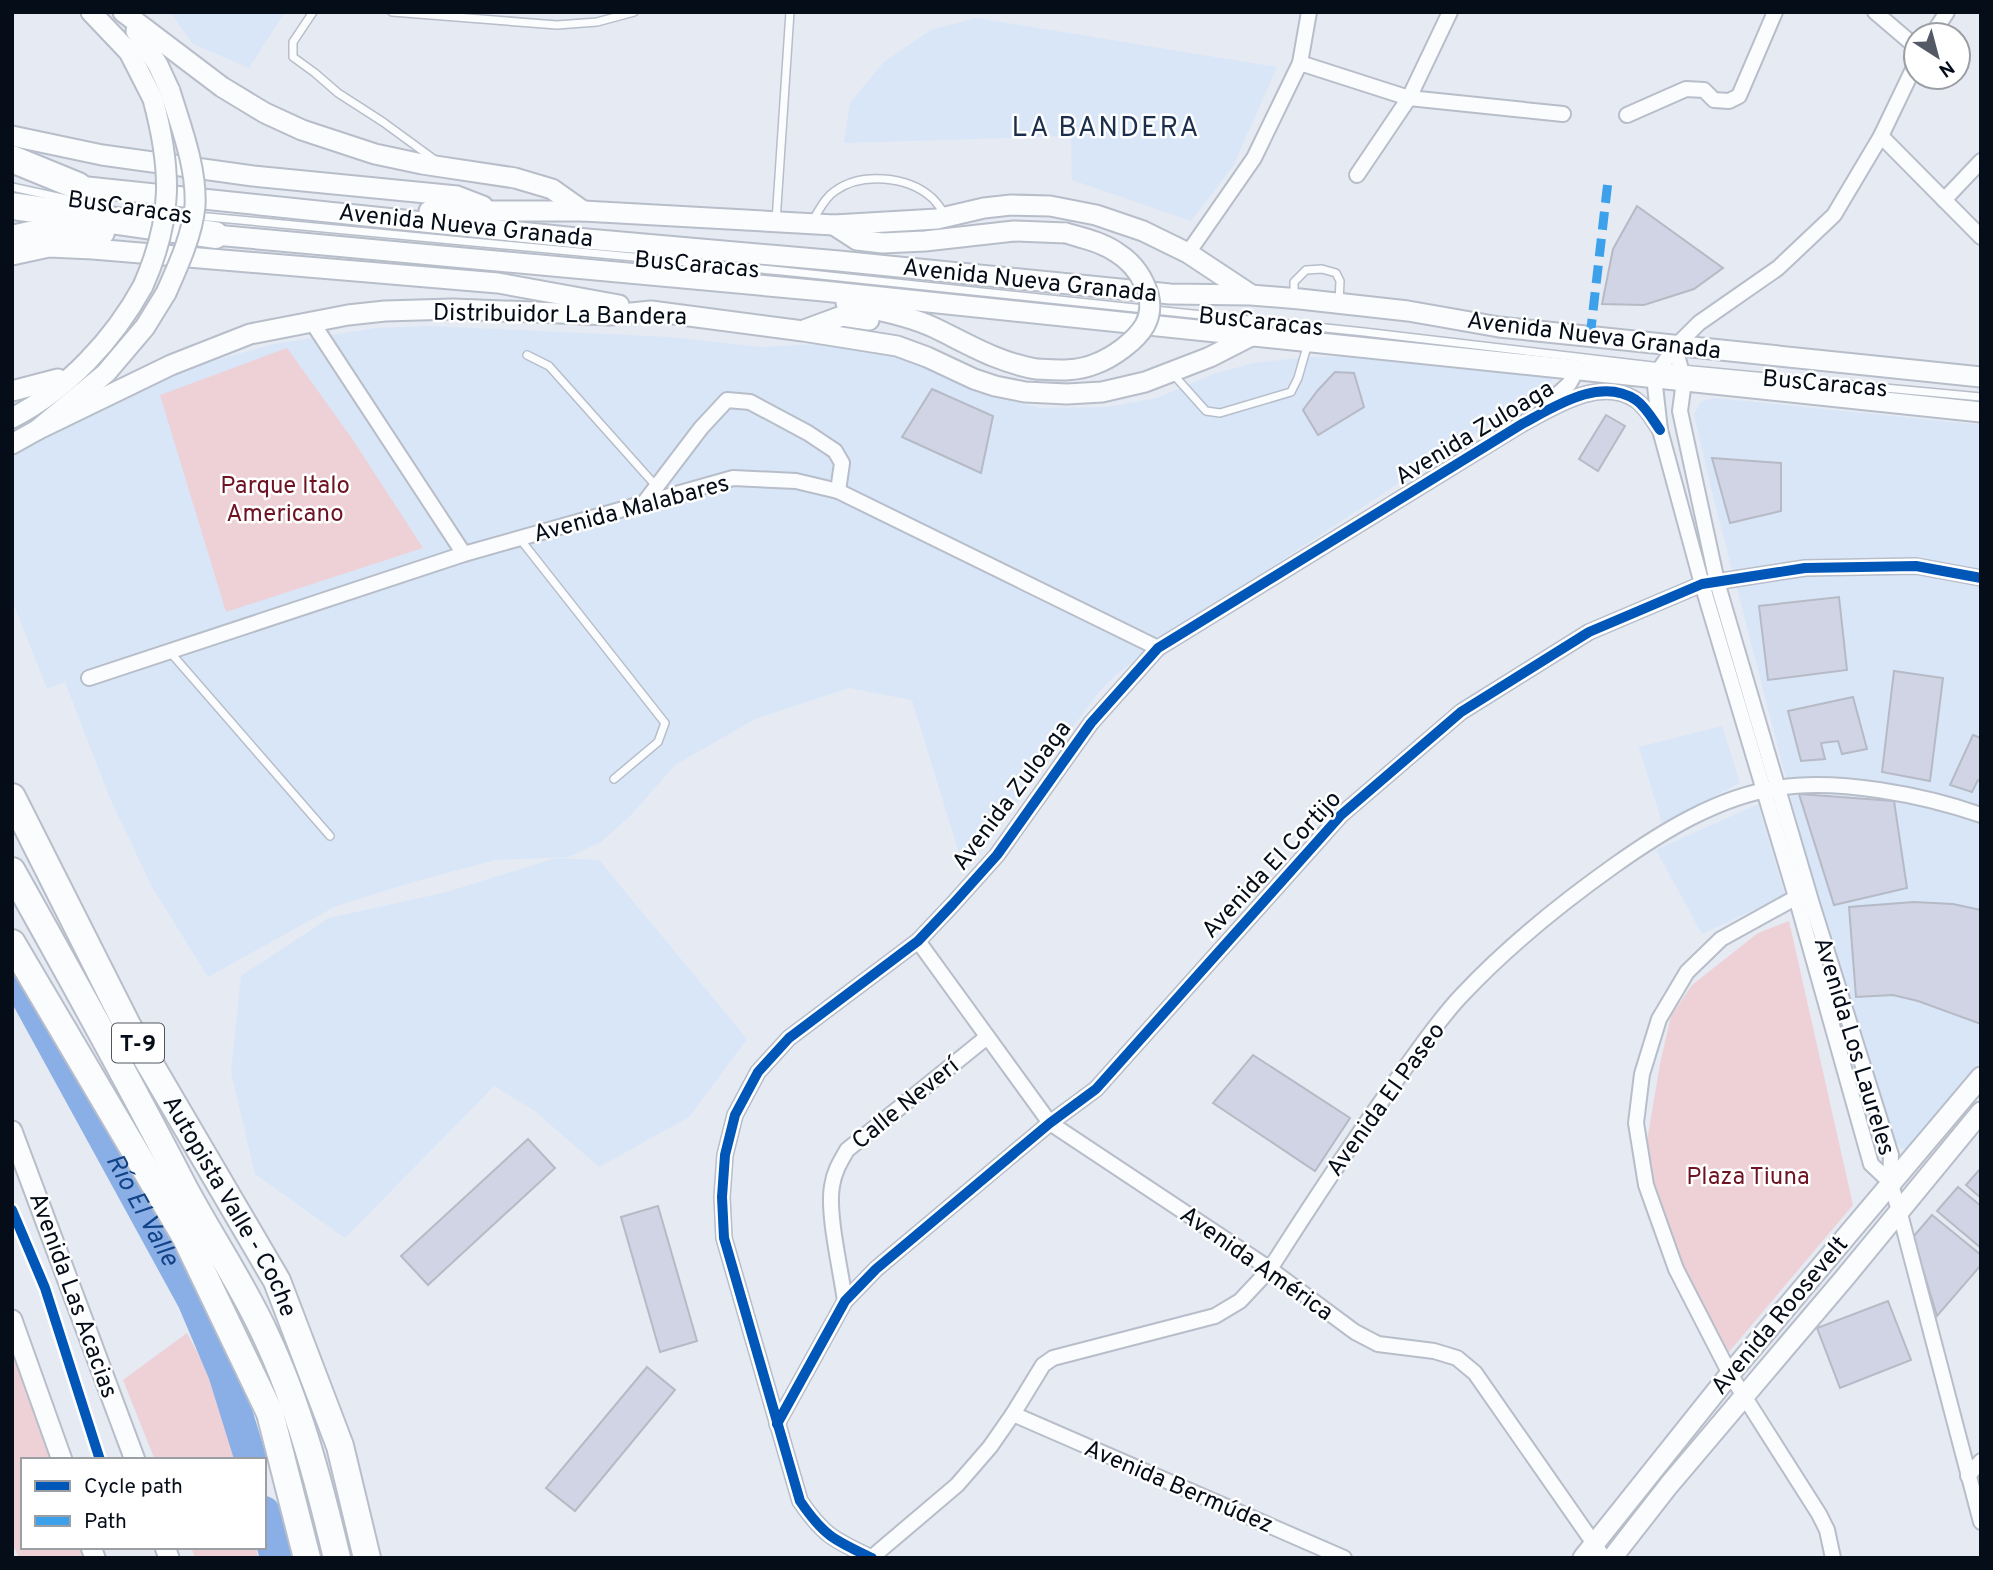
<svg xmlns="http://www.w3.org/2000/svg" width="1993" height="1570" font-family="Overpass,sans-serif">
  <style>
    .built { fill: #d9e6f8 }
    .green { fill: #edd1d6 }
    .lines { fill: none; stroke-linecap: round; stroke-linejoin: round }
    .river { stroke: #8aafe6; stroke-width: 32 }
    .building { fill: #d0d4e5; stroke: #b6bac5; stroke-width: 2 }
    .lane-casing { stroke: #b7bec9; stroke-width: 10 }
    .street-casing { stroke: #b7bec9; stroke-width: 18 }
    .secondary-casing { stroke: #b7bec9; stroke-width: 23 }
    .highway-casing { stroke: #b7bec9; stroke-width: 30 }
    .lane { stroke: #fbfcfd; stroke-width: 7 }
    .street { stroke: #fbfcfd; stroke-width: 14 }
    .secondary { stroke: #fbfcfd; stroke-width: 19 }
    .highway { stroke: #fbfcfd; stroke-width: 26 }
    .secondary-bridge-casing { stroke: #b7bec9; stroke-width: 23; stroke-linecap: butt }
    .secondary-bridge { stroke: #fbfcfd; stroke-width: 19 }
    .quiet { stroke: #3ca1ea; stroke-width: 9; stroke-dasharray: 18 9; stroke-linecap: butt }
    .cycleway-casing { stroke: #fff; stroke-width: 15 }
    .cycleway { stroke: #0057b8; stroke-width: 10 }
    .labels { text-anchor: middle; stroke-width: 5; stroke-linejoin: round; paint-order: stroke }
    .shield { fill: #fff; stroke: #50565e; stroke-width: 2 }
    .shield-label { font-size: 23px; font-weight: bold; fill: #050d19 }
    .street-label { font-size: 24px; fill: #050d19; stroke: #fff }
    .park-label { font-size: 24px; fill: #6e1322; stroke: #fff }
    .water-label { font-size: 26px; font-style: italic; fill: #124386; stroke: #fff }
    .quarter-label { font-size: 28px; letter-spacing: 2px; fill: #1b2f4d; stroke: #fff }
  </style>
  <rect width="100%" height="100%" fill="#e5eaf3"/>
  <g class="built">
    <path d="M170,12H285L249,68L193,44Z"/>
    <path d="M976,18L1277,67L1233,166L1191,221L1072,180L1071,136L844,143L850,103L884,62L931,30Z"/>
    <path d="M429,326L669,337L761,347L818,344L872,348L906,354L984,390L1019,403L1041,408L1108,407L1157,398L1213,374L1254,363L1307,357H1366L1546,367L1555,374L1550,384L1174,631L1117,674L1098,693L1010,812L963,866L912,700L849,688L755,719L675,765L630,816L601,842L568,857L495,860L406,884L334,907L208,977L152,887L109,796L65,682L47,689L12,600V456L71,421L177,371L274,344L376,328Z"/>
    <path d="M1715,398L1981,425V1061L1907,1149H1902L1891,1135L1822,917L1714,500L1694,415L1700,403L1705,400Z"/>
    <path d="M1722,726L1740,783L1662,823L1639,747Z"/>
    <path d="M1758,804L1785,895L1702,934L1656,850Z"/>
    <path d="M556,858L599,860L747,1039L689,1117L599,1167L535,1111L494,1086L345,1238L255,1174L231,1072L241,976L329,918L447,892Z"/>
  </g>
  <g class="green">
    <path d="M287,348L351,437L423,548L226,612L160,395Z"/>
    <path d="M1789,921L1853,1205L1728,1353L1688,1285L1652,1183L1647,1141L1660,1064L1671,1016L1692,985L1758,933Z"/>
    <path d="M187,1333L228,1410L238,1460H155L123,1380Z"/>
    <path d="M12,1346L52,1460H23V1547H80L83,1558H19L12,1543Z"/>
    <path d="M191,1547H256L258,1558H195Z"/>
  </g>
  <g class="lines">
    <g class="river">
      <path id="s1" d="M12,970L193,1300L224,1373L251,1460"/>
      <path d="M264,1512L276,1558"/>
    </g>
  </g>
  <g class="building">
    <path d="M1637,206L1723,268L1694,289L1644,305L1602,304L1613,249Z"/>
    <path d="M1335,372L1354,373L1364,407L1318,435L1303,410L1318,390Z"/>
    <path d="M932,389L993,416L981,473L902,437Z"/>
    <path d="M1606,415L1625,426L1598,471L1579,459Z"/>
    <path d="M1712,458L1781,463V511L1730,523Z"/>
    <path d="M1839,597L1847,670L1768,680L1759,606Z"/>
    <path d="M1894,671L1943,678L1930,781L1882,772Z"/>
    <path d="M1853,697L1867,749L1842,754L1838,741L1821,743L1825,759L1801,761L1788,711Z"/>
    <path d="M1973,735L1981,738V781L1978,780L1972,792L1950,785Z"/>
    <path d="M1799,794L1894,801L1907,888L1834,905Z"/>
    <path d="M1914,902L1953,904L1981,910V1024L1918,1001L1893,995L1856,997L1849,907Z"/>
    <path d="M1253,1055L1350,1118L1315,1171L1213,1103Z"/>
    <path d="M528,1139L555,1168L428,1285L401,1256Z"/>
    <path d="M1981,1168V1198L1966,1185Z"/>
    <path d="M1958,1187L1981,1206V1248L1937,1211Z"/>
    <path d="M658,1206L697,1341L660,1352L621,1217Z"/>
    <path d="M1932,1215L1981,1255V1265L1937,1316L1913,1237Z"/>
    <path d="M1888,1301L1911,1360L1840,1388L1817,1328Z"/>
    <path d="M647,1367L675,1390L575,1511L546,1488Z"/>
  </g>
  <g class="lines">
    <defs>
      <g id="lane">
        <path d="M313,12L293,42V57L315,73L338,93L383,122L435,160"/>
        <path d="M392,12L557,25L597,22L634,12"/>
        <path d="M12,187L94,205"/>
        <path d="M133,210L782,271L1364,332L1661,367L1981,397"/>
        <path d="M776,221L790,12"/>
        <path d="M812,221C819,211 825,197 835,191C861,172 907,176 931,197C936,201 941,209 945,214"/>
        <path d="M1294,297V282L1306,270L1322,269L1336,273L1340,281L1339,302"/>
        <path d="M527,355L549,366L656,486"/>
        <path d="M1172,373L1206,411L1220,413L1291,392L1298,378L1308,343"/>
        <path d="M520,539L665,723L658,742L614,779"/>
        <path d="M170,652L330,836"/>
      </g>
      <g id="street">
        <path d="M1875,12L1916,47"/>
        <path d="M1932,35L1947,12"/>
        <path d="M1300,63L1409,98L1563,114"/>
        <path d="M1627,115L1686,89L1704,90L1714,100L1729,101L1739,96L1775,12"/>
        <path d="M1881,136L1981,237"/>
        <path d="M1357,175L1409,98L1450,12"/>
        <path d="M1944,200L1981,161"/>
        <path d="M1188,253L1254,158L1300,63L1309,12"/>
        <path d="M312,322L464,554"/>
        <path d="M1675,347L1684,381L1680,411L1717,582L1812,904L1891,1155L1890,1182L1899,1210L1981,1522"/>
        <path d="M1545,406L1569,384L1577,370"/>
        <path d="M644,503L701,428L727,400L750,402L808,433L835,451L842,463L838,491"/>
        <path d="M89,678L464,554L733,478L796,481L838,491L1158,648"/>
        <path d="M1804,893L1721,939L1687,972L1659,1019L1642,1074L1636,1123L1646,1185L1676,1269L1730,1374L1819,1514L1827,1530L1833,1558"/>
        <path d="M918,941L1050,1123L1270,1269L1355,1332L1378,1344L1434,1351L1457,1358L1475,1373L1604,1558"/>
        <path d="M1890,1182L1871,1164L1796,897L1702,584L1660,430L1654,377L1675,347L1699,323L1778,268L1834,215L1881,136L1916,63"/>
        <path d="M845,1301C841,1271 827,1213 832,1186C834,1172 840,1162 847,1150L987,1037"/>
        <path d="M1013,1414L1344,1558"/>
        <path d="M777,1424L845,1301L876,1269L1050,1123L1096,1089L1341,815L1461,712L1589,632L1702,584L1805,568L1916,566L1981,578"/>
        <path d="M1968,1476L1981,1461"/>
        <path d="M871,1558L957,1485L990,1447L1013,1414L1043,1365L1053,1358L1215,1316L1240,1301L1270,1269C1312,1203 1355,1138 1400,1075C1420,1048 1439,1019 1462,995C1508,946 1560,904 1615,865C1663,831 1718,797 1777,788C1837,778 1924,795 1981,815"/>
        <path d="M872,1558C834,1540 824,1536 800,1501L724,1238L722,1197L725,1155L735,1115L758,1072L789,1038L918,941L953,904L997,855L1091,723L1158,648L1522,424C1554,407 1600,376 1636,400C1646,407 1653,420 1660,430"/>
      </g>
      <g id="secondary">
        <path d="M91,12L129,52L153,99"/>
        <path d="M123,12L222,87L265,113L302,130L375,154L422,164L515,178L552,189L583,211"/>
        <path d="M136,31L158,65L170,91"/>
        <path d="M12,136L102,155L253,176L457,196L483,206"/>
        <path d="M78,186L587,239L839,261L1170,294L1251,295L1300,299L1408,311L1499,327L1981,377"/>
        <path d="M429,211H583L834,225L937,219L984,208L1011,205L1050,206L1096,215L1143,231L1188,253L1250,294"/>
        <path d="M834,225L857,240L883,243L925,241L1014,231L1066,233"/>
        <path d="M215,235L823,291L1981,412"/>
        <path d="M12,255L49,247L93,249L498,283L619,305"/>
        <path d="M846,303C875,310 908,315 935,328C970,345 997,362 1036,369"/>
        <path d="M804,330L842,316L869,320"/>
        <path d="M12,391L58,379"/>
        <path d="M12,418C67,390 114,339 143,286"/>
        <path d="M37,430L171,365L250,334L348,315L385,311L453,309L611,315L651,311L803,331L897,346L927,357L974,379L995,386L1025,392L1067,394L1102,392L1145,382L1210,357L1251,336"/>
        <path d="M12,444L37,430L106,373L145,327L166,293"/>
        <path d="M12,1131L135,1460"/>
        <path d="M12,1320L62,1460"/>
        <path d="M91,1547L95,1558"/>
        <path d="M165,1547L169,1558"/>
        <path d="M1583,1558L1730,1374L1981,1077"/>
        <path d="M1612,1558L1669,1485L1847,1275L1981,1112"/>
      </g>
      <g id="highway">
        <path d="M12,159L78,186"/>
        <path d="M12,206L215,235"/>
        <path d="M12,239L30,235L101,232"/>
        <path id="s2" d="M12,797L127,1025L277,1281L340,1446L367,1558"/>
        <path d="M12,871C71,976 129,1081 184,1188C210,1237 243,1285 266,1336C299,1406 319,1483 337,1558"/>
        <path d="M12,943L186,1238L270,1413L307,1558"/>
      </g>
    </defs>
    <use href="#lane" class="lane-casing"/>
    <use href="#street" class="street-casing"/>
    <use href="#secondary" class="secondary-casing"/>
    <use href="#highway" class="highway-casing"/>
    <use href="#lane" class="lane"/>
    <use href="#street" class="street"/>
    <use href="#secondary" class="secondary"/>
    <use href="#highway" class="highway"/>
    <defs>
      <g id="secondary-bridge">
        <path d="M143,286C173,218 172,170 153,99"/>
        <path d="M166,293C178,266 192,236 195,206C197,168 181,127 170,91"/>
        <path d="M1036,369C1056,370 1076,372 1095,364C1112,358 1136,341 1145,325C1159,299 1139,266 1116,252C1101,242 1083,238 1066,233"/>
      </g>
    </defs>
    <use href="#secondary-bridge" class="secondary-bridge-casing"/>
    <use href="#secondary-bridge" class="secondary-bridge"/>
    <path class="quiet" d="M1590,337L1608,181"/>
    <defs>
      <g id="cycleway">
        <path d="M12,1210L45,1288L100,1460"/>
        <path d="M777,1424L845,1301L876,1269L1050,1123L1096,1089L1341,815L1461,712L1589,632L1702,584L1805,568L1916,566L1981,578"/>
        <path d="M872,1558C834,1540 824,1536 800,1501L724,1238L722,1197L725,1155L735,1115L758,1072L789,1038L918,941L953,904L997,855L1091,723L1158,648L1522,424C1554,407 1600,376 1636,400C1646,407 1653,420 1660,430"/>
      </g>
    </defs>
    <use href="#cycleway" class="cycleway-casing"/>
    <use href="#cycleway" class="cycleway"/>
  </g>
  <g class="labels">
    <rect class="shield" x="112" y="1023.5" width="52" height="39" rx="5"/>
    <g class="shield-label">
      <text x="138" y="1051">T-9</text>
    </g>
    <g class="street-label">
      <text transform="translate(130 207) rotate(8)" y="8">BusCaracas</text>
      <text transform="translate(466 225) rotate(6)" y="8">Avenida Nueva Granada</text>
      <text transform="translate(697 264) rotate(5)" y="8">BusCaracas</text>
      <text transform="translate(1030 280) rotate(6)" y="8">Avenida Nueva Granada</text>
      <text transform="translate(560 314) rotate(1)" y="8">Distribuidor La Bandera</text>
      <text transform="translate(1261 321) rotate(6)" y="8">BusCaracas</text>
      <text transform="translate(1594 335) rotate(7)" y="8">Avenida Nueva Granada</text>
      <text transform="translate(1825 383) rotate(5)" y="8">BusCaracas</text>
      <text transform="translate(1474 432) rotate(-31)" y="8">Avenida Zuloaga</text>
      <text transform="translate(631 508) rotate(-15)" y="8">Avenida Malabares</text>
      <text transform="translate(1011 795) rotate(-53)" y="8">Avenida Zuloaga</text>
      <text transform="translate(1271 864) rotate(-47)" y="8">Avenida El Cortijo</text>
      <text transform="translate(1855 1046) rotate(73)" y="8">Avenida Los Laureles</text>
      <text transform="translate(1385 1099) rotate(-54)" y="8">Avenida El Paseo</text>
      <text transform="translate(905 1103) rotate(-39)" y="8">Calle Neverí</text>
      <text dy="8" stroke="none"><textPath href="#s2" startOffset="464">Autopista Valle - Coche</textPath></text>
      <text transform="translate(1257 1263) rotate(35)" y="8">Avenida América</text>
      <text transform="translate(74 1295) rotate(70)" y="8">Avenida Las Acacias</text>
      <text transform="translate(1779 1315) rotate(-50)" y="8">Avenida Roosevelt</text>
      <text transform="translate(1179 1486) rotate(23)" y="8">Avenida Bermúdez</text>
    </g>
    <g class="park-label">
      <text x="285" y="493">Parque Italo<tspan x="285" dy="28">Americano</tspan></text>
      <text x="1748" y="1184">Plaza Tiuna</text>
    </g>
    <g class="water-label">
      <text dy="9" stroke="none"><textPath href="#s1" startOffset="273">Río El Valle</textPath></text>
    </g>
    <g class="quarter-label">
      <text x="1106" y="136">LA BANDERA</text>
    </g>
  </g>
  <rect width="1993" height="1570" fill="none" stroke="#050d19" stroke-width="28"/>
  <rect x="21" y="1458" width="245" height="91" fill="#ffffff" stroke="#9b9ea3" stroke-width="2"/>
  <rect x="35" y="1481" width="35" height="10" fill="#0057b8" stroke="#9b9ea3" stroke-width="2"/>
  <text x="84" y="1493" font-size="21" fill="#050d19">Cycle path</text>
  <rect x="35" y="1516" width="35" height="10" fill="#3ca1ea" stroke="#9b9ea3" stroke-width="2"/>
  <text x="84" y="1528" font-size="21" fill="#050d19">Path</text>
  <g transform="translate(1937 56) rotate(144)"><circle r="33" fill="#ffffff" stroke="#9b9ea3" stroke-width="2"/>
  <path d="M0-5L12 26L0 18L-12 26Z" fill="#535a65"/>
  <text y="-10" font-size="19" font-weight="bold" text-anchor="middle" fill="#050d19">N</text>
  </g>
</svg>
